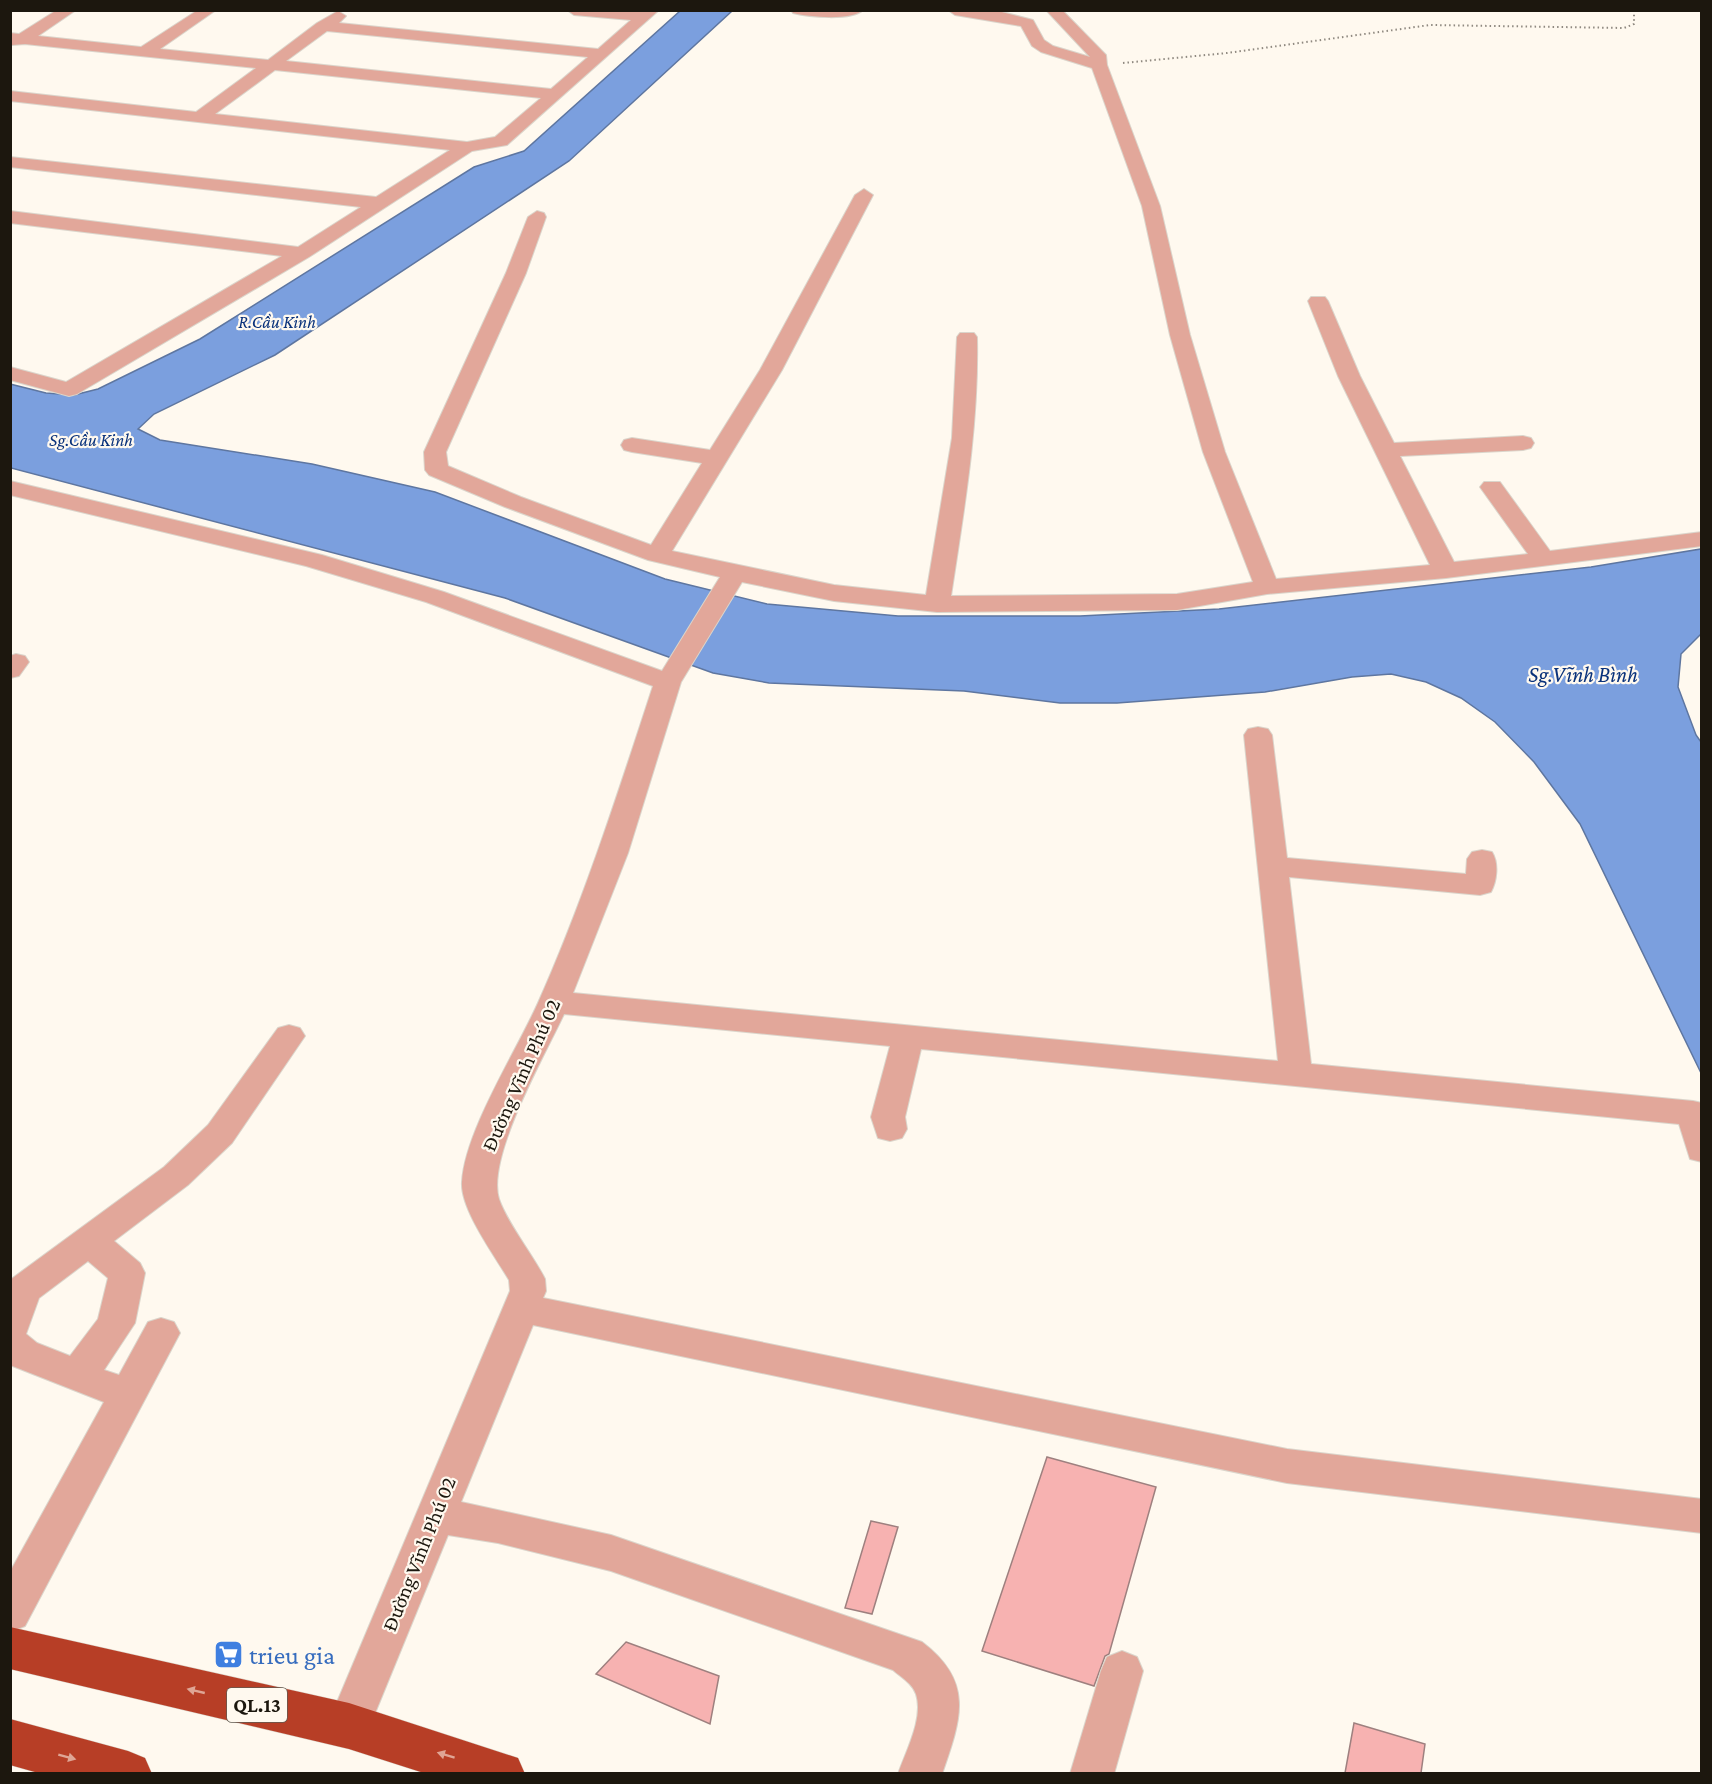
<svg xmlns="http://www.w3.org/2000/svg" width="1712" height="1784" font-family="'Crimson Pro',serif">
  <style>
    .water { fill: #7b9fde; stroke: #5e76a0; stroke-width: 1.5 }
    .building { fill: #f7b2b1; stroke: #9e807f; stroke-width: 1.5 }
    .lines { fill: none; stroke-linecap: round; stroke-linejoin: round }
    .minor-casing { stroke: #dbd5cb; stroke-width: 2 }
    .highway-casing { stroke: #dbd5cb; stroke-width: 1 }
    .path { stroke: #8f8980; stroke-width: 2; stroke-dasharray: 1.5 3; stroke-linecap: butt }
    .minor { fill: #e2a79a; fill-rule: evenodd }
    .highway { fill: #b73e26; fill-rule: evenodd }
    .oneway { fill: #dfa595 }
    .labels { text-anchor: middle; stroke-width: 4.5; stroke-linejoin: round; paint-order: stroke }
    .far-water-label { font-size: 18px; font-style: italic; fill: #0a327b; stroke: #fff9ef }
    .shield { fill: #fff9ef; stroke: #605b52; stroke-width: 1.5 }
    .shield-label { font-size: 20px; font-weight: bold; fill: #1c170e }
    .street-label { font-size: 21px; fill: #1c170e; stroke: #fff9ef }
    .water-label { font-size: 22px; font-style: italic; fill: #0a327b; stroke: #fff9ef }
    .near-shop-label { font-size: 26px; fill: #366cbe; stroke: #fff9ef; text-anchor: start }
  </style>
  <rect width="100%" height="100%" fill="#fff9ef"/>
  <path class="water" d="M680,11H732L569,161L275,355L154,414L138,429L160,440L312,464L435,492L665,579L767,604L898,616H1080L1219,609L1591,567L1701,549V634L1681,654L1678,687L1696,735L1701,742V1073L1580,824L1534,762L1495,722L1461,698L1426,682L1391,674L1352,677L1265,692L1117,703H1060L964,691L769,683L713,673L505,598L11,468L10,384L46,393L74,395L98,389L200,339L474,167L524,151Z"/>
  <g class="building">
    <path d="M1047,1457L1156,1487L1109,1654L1105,1656L1094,1686L982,1651Z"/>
    <path d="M871,1521L898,1527L872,1614L845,1608Z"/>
    <path d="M626,1642L719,1676L710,1724L596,1674Z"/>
    <path d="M1354,1723L1425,1744L1421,1773H1345Z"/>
  </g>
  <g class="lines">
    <defs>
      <g id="minor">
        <path d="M57,10H76L38,36L141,47L198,10H216L160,49L268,60L317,23L338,11L346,16L339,23L598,49L631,20L574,15L567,10H659L507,145L472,151L309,257L77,394L69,396L10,380V367L66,382L282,256L10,223V211L298,247L361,207L10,167V157L376,197L450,150L10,101V91L196,112L256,68L25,44L12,45L10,33L19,34ZM327,31L588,57L551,89L286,61ZM275,70L541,98L495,137L467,142L215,114Z"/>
        <path d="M791,10H863C852,21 808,17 793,13Z"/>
        <path d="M948,10H994L1033,20L1044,40L1053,46L1090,57L1046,10H1062L1106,55L1107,65L1160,206L1190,335L1225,452L1276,579L1430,565L1338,376L1308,301L1311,297H1325L1328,301L1360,376L1394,443L1523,436L1531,438L1534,443L1531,448L1523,450L1400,456L1454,562L1528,554L1480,487L1484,482H1500L1550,551L1702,532V546L1446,578L1267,594L1177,610L937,612L834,601L742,582L681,682L628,853L573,993L1278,1061L1244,735L1248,729L1258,727L1268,729L1272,735L1287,858L1466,874L1467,859L1472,852L1482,850L1492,852C1499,863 1497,881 1491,892L1480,895L1289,877L1311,1064L1693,1101L1702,1103V1162L1690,1159L1679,1124L921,1049L905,1117L907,1129L902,1138L890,1141L878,1138L871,1117L890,1046L564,1014C545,1055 486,1157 499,1199C507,1223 533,1255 545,1279L546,1291L543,1298L1287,1449L1702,1499V1533L1287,1483L533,1325L461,1502L611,1535L922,1642C975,1682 961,1719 942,1774H898C906,1751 924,1718 916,1694C913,1684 901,1677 893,1670L611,1571L498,1543L448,1535L364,1740L349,1746L334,1740L327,1726L510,1291L509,1280C495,1256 460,1209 462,1182C465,1131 516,1052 538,1003C584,900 618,793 653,686L426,602L306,566L10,495V481L322,555L444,592L662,671L720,577L648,560L505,507L429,475L425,470L424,452L506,273L528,217L537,211L544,213L546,217L526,273L446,452L448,466L521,497L651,545L702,463L632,452L624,450L621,445L624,440L632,438L710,450L760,370L855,195L864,189L873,195L782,370L672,551L834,585L926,595L952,438L957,337L960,333H974L977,337C979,425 964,510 951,596L1177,594L1253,582L1203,452L1170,335L1142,206L1092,68L1041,52L1032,46L1021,26L955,15Z"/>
        <path d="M16,654L25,656L29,662L19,676L10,678V656Z"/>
        <path d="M289,1025L300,1028L305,1036L232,1143L188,1185L114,1241L140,1263L145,1273L135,1323L104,1370L119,1375L148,1322L161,1318L174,1322L180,1333L25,1626L10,1632V1572L104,1402L10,1365V1280L164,1167L208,1125L278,1028ZM88,1261L108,1278L98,1319L70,1356L37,1343L26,1334L39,1298Z"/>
        <path d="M1122,1651L1137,1657L1143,1671L1114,1774H1070L1101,1671L1107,1657Z"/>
      </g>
      <g id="highway">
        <path d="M10,1627L349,1703L518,1758L525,1774H427L349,1749L10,1669Z"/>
        <path d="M10,1719L128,1751L145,1758L152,1774H42L10,1765Z"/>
      </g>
    </defs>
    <use href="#minor" class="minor-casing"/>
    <use href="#highway" class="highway-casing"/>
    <path class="path" d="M1123,63L1227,53L1430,25L1624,28L1634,24V10"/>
    <use href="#minor" class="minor"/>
    <use href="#highway" class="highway"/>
  </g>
  <defs><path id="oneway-solid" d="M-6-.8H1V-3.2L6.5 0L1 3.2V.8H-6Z" transform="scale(1.5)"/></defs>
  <g class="oneway">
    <use href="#oneway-solid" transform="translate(196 1691) rotate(-167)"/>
    <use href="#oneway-solid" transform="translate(446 1755) rotate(-163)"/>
    <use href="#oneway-solid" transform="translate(67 1757) rotate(15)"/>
  </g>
  <defs>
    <symbol id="supermarket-square" viewBox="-11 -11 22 22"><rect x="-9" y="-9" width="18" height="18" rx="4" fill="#3f7fe0" stroke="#fff9ef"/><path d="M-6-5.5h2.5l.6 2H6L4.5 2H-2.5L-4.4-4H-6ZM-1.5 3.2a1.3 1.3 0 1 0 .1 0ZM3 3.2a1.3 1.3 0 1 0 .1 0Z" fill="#fff"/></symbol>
  </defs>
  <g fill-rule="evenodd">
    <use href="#supermarket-square" x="212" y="1638" width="33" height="33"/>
  </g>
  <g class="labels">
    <g class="far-water-label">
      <text x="277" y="328">R.Cầu Kinh</text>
      <text x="91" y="446">Sg.Cầu Kinh</text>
    </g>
    <rect class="shield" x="227" y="1688" width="60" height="34" rx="4.5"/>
    <g class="shield-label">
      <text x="257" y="1712">QL.13</text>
    </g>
    <g class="street-label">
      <text transform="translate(521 1075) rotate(-66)" y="7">Đường Vĩnh Phú 02</text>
      <text transform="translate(419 1554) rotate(-68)" y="7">Đường Vĩnh Phú 02</text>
    </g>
    <g class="water-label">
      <text x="1583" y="682">Sg.Vĩnh Bình</text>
    </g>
    <g class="near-shop-label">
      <text x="249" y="1664">trieu gia</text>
    </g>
  </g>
  <rect width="1712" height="1784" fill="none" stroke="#1c170e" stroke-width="24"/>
</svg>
